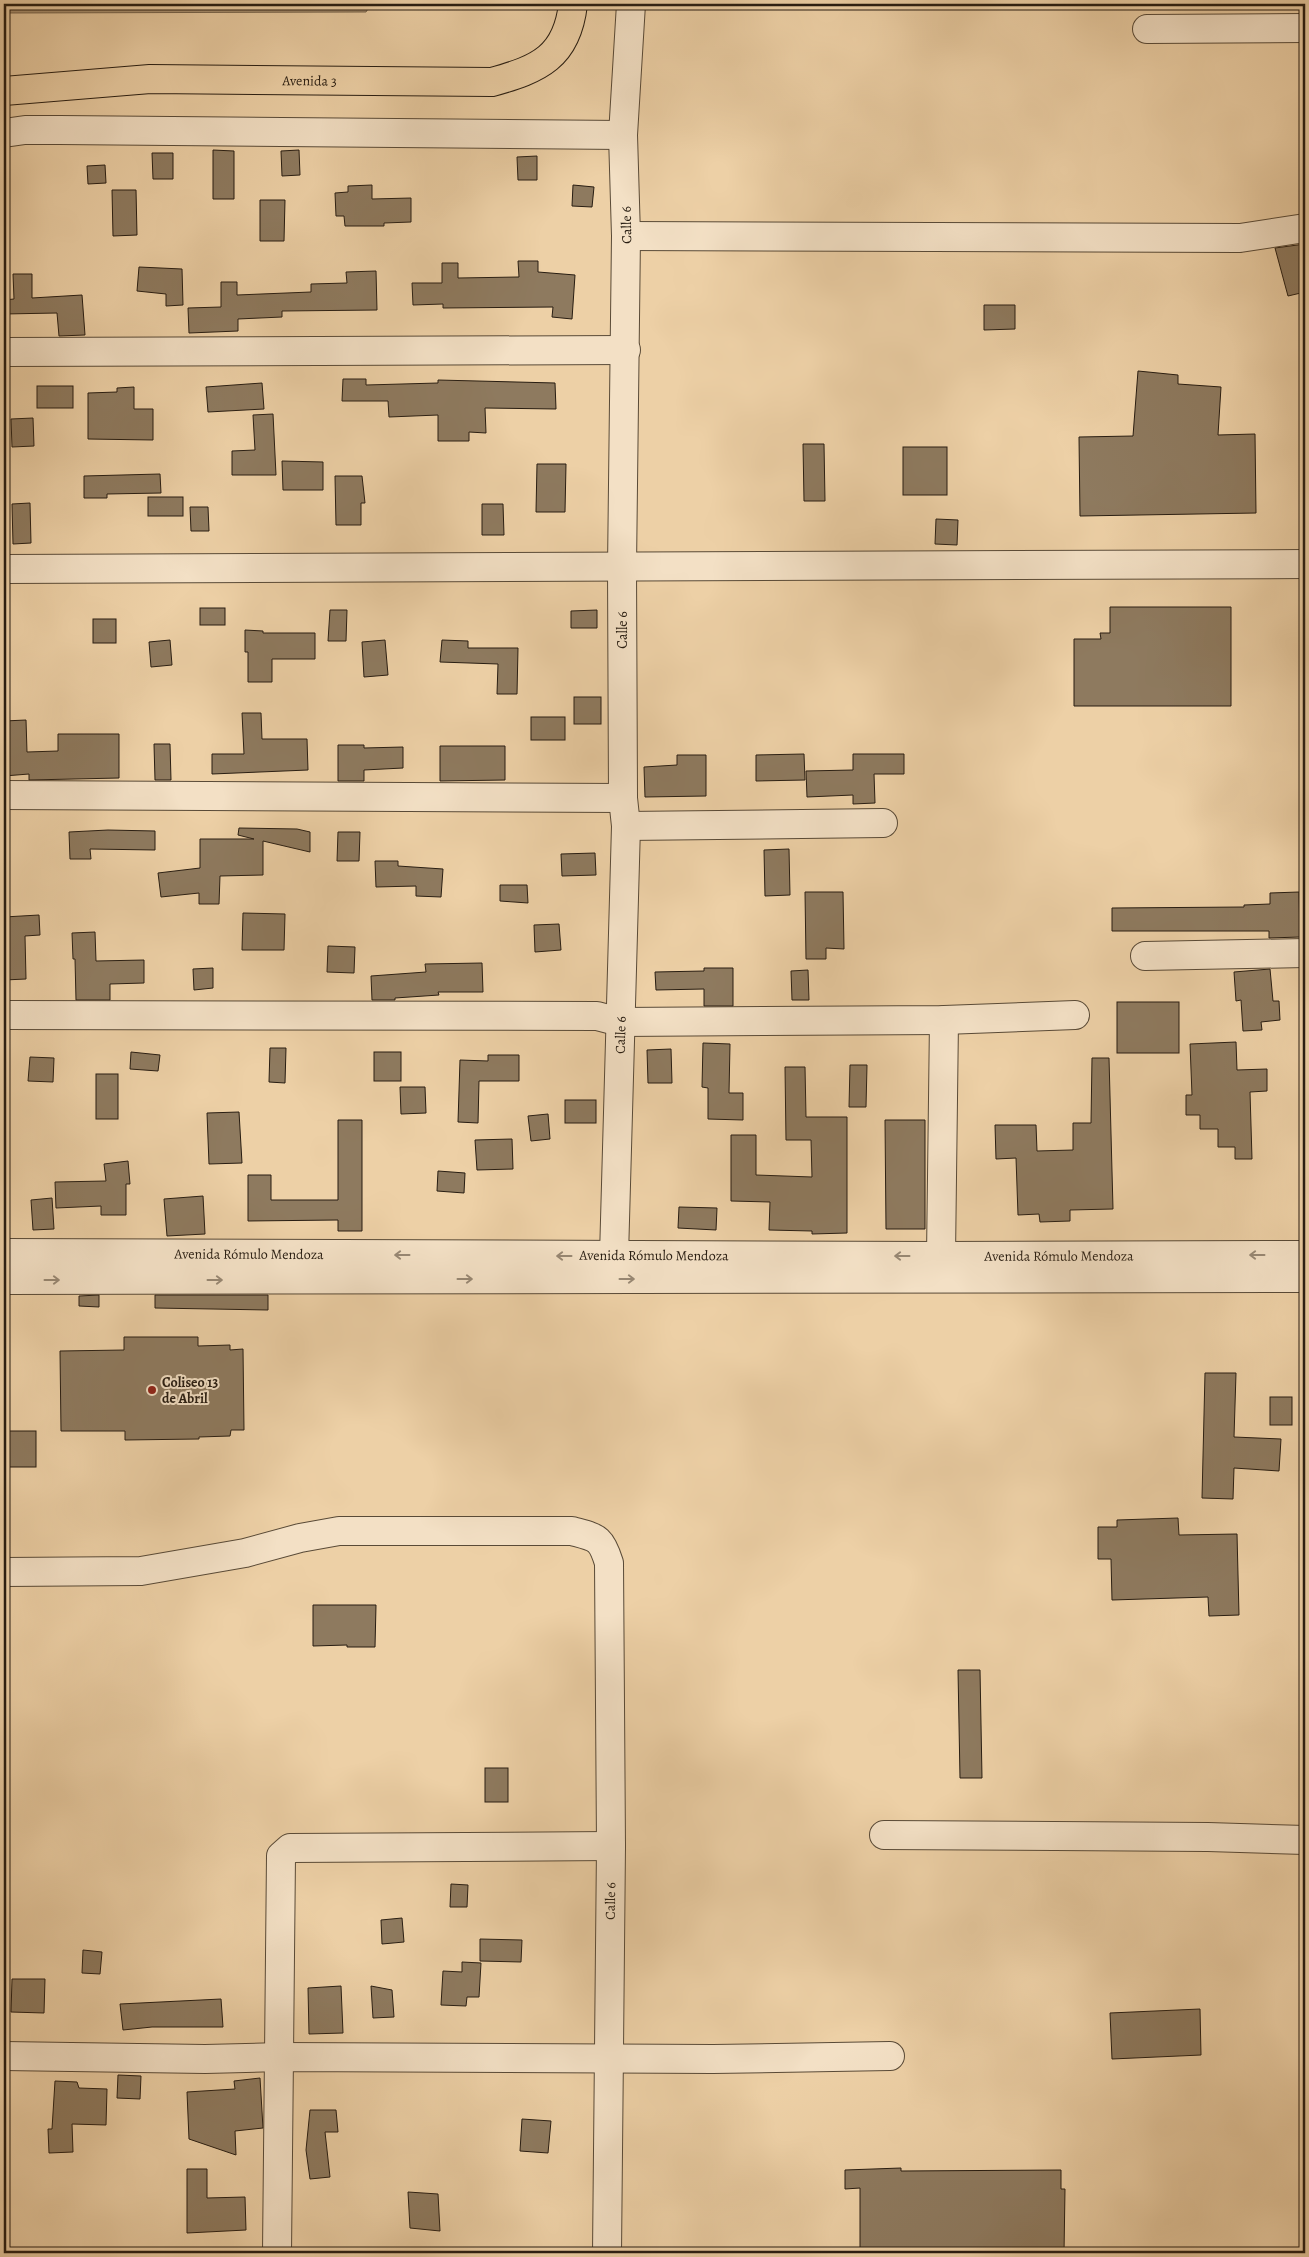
<svg xmlns="http://www.w3.org/2000/svg" width="1309" height="2257" font-family="Alegreya,serif">
  <style>
    .water { fill: #aa9374; stroke: #76644d }
    .lines { fill: none; stroke-linecap: round; stroke-linejoin: round }
    .shore { stroke: #695843; stroke-width: 1 }
    .building { fill: #8e7a5f; stroke: #281d12 }
    .minor-casing { stroke: #594a37; stroke-width: 30 }
    .major-casing { stroke: #281d12; stroke-width: 30 }
    .minor { stroke: #f3e0c5; stroke-width: 28 }
    .major { stroke: #edd0a6; stroke-width: 28 }
    .oneway { stroke: #988874 }
    .poi-dot { fill: #8f2418; stroke: #f3e0c5; stroke-width: 2 }
    .labels { text-anchor: middle; stroke-width: 4; stroke-linejoin: round; paint-order: stroke }
    .street-label { font-size: 14px; fill: #281d12; stroke: #f3e0c5 }
    .poi-label { font-size: 14px; font-weight: bold; fill: #281d12; stroke: #f3e0c5; text-anchor: start }
  </style>
  <rect width="100%" height="100%" fill="#edd0a6"/>
  <filter id="stains"><feTurbulence type="fractalNoise" baseFrequency=".004" numOctaves="4"/><feColorMatrix values="0 0 0 0 .2 0 0 0 0 .09 0 0 0 0 .02 0 0 0 .5 -.17"/></filter>
  <radialGradient id="worn" r=".72"><stop offset=".6" stop-color="#630" stop-opacity="0"/><stop offset="1" stop-color="#630" stop-opacity=".3"/></radialGradient>
  <path class="water" d="M4,4H371L366,12L4,13Z"/>
  <g class="lines">
    <path class="shore" d="M4,8L362,7L365,4"/>
  </g>
  <g class="building">
    <path d="M213,150L234,151V199H213Z"/>
    <path d="M299,150L300,175L282,176L281,151Z"/>
    <path d="M152,153H173V179H153Z"/>
    <path d="M537,156V180H518L517,157Z"/>
    <path d="M105,165L106,183L88,184L87,166Z"/>
    <path d="M372,185V199L411,198V222L384,223V226H345L344,216H336L335,193L348,192V186Z"/>
    <path d="M573,185L594,187L592,207L572,206Z"/>
    <path d="M112,190H136L137,235L113,236Z"/>
    <path d="M260,200H285L284,241H260Z"/>
    <path d="M1305,244V292L1288,296L1275,248Z"/>
    <path d="M518,261H538V272L575,275L572,319L552,317L553,307L443,308V304L413,305L412,283H442V263H458V278L519,277Z"/>
    <path d="M139,267L182,269L183,305L166,306V294L137,291Z"/>
    <path d="M376,271L377,310L282,311V317L238,319V331L189,333L188,308L221,307V282H237V295L311,292V284L347,283L346,272Z"/>
    <path d="M13,274H32V298L82,295L85,335L59,336L57,313L4,314V300L14,299Z"/>
    <path d="M984,305H1015V329L984,330Z"/>
    <path d="M1138,371L1178,375V384L1221,387L1218,435L1255,434L1256,513L1080,516L1079,437L1133,436Z"/>
    <path d="M343,379H366V385L438,383V380L555,383L556,409L485,408L486,433L469,432V441H438V415L389,417L388,401H342Z"/>
    <path d="M262,383L264,409L208,412L206,387Z"/>
    <rect x="37" y="386" width="36" height="22"/>
    <path d="M134,387V409H153V440L88,439V393L117,392V388Z"/>
    <path d="M273,414L276,475H232V451L255,450L253,415Z"/>
    <path d="M33,418L34,446L12,447L11,419Z"/>
    <path d="M803,444H824L825,501H804Z"/>
    <rect x="903" y="447" width="44" height="48"/>
    <path d="M282,461L323,462V490H283Z"/>
    <path d="M537,464H566L565,512H536Z"/>
    <path d="M160,474L161,493L107,494V498H84V476Z"/>
    <path d="M335,476H362L365,503H361V525H336Z"/>
    <rect x="148" y="497" width="35" height="19"/>
    <path d="M30,503L31,543L13,544L12,504Z"/>
    <path d="M482,504H503L504,535H482Z"/>
    <path d="M190,507H208L209,531H191Z"/>
    <path d="M936,519L958,520L957,545L935,544Z"/>
    <path d="M1110,607H1231V706H1074V639H1101L1100,633H1110Z"/>
    <rect x="200" y="608" width="25" height="17"/>
    <path d="M330,610H347L346,641H328Z"/>
    <path d="M597,610V628H571V611Z"/>
    <rect x="93" y="619" width="23" height="24"/>
    <path d="M245,630L263,631V633H315V659H272V682H248V652H245Z"/>
    <path d="M170,640L172,665L151,667L149,642Z"/>
    <path d="M385,640L388,675L364,677L362,642Z"/>
    <path d="M442,640L468,641V648H518L517,694H497L498,664L440,662Z"/>
    <rect x="574" y="697" width="27" height="27"/>
    <path d="M242,713H261L262,739H307L308,770L212,774V754H244Z"/>
    <rect x="531" y="717" width="34" height="23"/>
    <path d="M26,720L27,752L58,751V734H119V778L29,780V774L4,776V721Z"/>
    <path d="M154,744H170L171,780H155Z"/>
    <path d="M338,745H364V748L403,747V768L364,770V781H338Z"/>
    <path d="M440,746H505V780L440,781Z"/>
    <path d="M804,754L805,780L756,781V755Z"/>
    <path d="M853,754H904V774H874L875,803L853,804V795L807,797L806,771L853,770Z"/>
    <path d="M677,755H706V796L645,797L644,767L677,765Z"/>
    <path d="M239,828L297,829L310,832V852L263,841V875L220,876L219,904H199V893L161,897L158,873L200,868V839H254L238,835Z"/>
    <path d="M108,830L155,831V850L90,849L91,859H70L69,832Z"/>
    <path d="M338,832H360L359,861H337Z"/>
    <path d="M789,849L790,895L765,896L764,850Z"/>
    <path d="M595,853L596,875L562,876L561,854Z"/>
    <path d="M375,861H398V866L443,869L441,897L416,896V886L376,887Z"/>
    <path d="M500,885H527L528,903L500,901Z"/>
    <path d="M805,892H843L844,949L826,948V959H806Z"/>
    <path d="M1299,892L1300,937L1269,938V931H1112V908L1244,907V905L1270,904V893Z"/>
    <path d="M243,913L285,914L284,950H242Z"/>
    <path d="M39,915L40,935L25,936L26,979L4,980V917Z"/>
    <path d="M559,924L561,950L535,952L534,925Z"/>
    <path d="M95,932L96,961L144,960V983L110,984V1000H76L75,959H73L72,933Z"/>
    <path d="M328,946L355,947L354,973L327,972Z"/>
    <path d="M482,963L483,992H438L439,995L395,998V1000H372L371,976L426,972L425,964Z"/>
    <path d="M213,968V988L194,990L193,969Z"/>
    <path d="M704,968H733V1006H704V989L656,990L655,972L704,971Z"/>
    <path d="M1270,969L1273,1001H1279L1280,1020L1261,1022L1262,1030L1243,1031L1241,1000L1236,1001L1234,972Z"/>
    <path d="M808,970L809,1000H792L791,971Z"/>
    <rect x="1117" y="1002" width="62" height="51"/>
    <path d="M1236,1042L1237,1070L1267,1069V1091L1250,1092L1252,1159H1235V1147H1218V1129H1200V1115H1186V1095H1192L1190,1044Z"/>
    <path d="M703,1043L730,1044L729,1093H743V1120L708,1119V1088L702,1087Z"/>
    <path d="M270,1048H286L285,1083L269,1082Z"/>
    <path d="M671,1049L672,1083H648L647,1050Z"/>
    <path d="M131,1052L160,1055L158,1071L130,1069Z"/>
    <rect x="374" y="1052" width="27" height="29"/>
    <path d="M488,1055H519V1081H479L478,1123L458,1122L460,1060L488,1061Z"/>
    <path d="M30,1057L54,1058L53,1082L28,1081Z"/>
    <path d="M1092,1058H1109L1113,1209L1070,1210V1221L1040,1222L1039,1214L1018,1215L1016,1158L996,1159L995,1125H1036L1037,1151L1073,1150V1123H1091Z"/>
    <path d="M850,1065H867L866,1107H849Z"/>
    <path d="M785,1067H805L806,1117H847V1233L812,1234V1231L769,1230L770,1202L731,1201V1135H756V1175L812,1177L811,1140H786Z"/>
    <rect x="96" y="1074" width="22" height="45"/>
    <path d="M400,1087H425L426,1113L401,1114Z"/>
    <rect x="565" y="1100" width="31" height="23"/>
    <path d="M239,1112L242,1163L209,1164L207,1113Z"/>
    <path d="M548,1114L550,1139L531,1141L528,1116Z"/>
    <path d="M338,1120H362V1231H338V1220L248,1221V1175H271V1200H338Z"/>
    <path d="M885,1120H925V1229H886Z"/>
    <path d="M512,1139L513,1169L477,1170L475,1140Z"/>
    <path d="M128,1161L130,1184H126V1215H101V1206L56,1208L55,1182L106,1181L104,1164Z"/>
    <path d="M438,1171L465,1173L464,1193L437,1191Z"/>
    <path d="M203,1196L205,1234L167,1236L164,1199Z"/>
    <path d="M52,1198L54,1229L33,1230L31,1200Z"/>
    <path d="M679,1207L717,1208L716,1230L678,1228Z"/>
    <path d="M99,1295V1307L79,1306V1296Z"/>
    <path d="M155,1295H268V1310L155,1308Z"/>
    <path d="M124,1337H198V1346L230,1345V1350L243,1349L244,1430H231L230,1436L199,1437V1439L125,1440V1431H61L60,1351L124,1350Z"/>
    <path d="M1205,1373H1236L1234,1437L1281,1439L1279,1471L1234,1468L1233,1499L1202,1498Z"/>
    <rect x="1270" y="1397" width="22" height="28"/>
    <rect x="4" y="1431" width="32" height="36"/>
    <path d="M1178,1518L1179,1535L1237,1534L1239,1615L1209,1616L1208,1597L1112,1600L1111,1559H1098V1527H1117V1520Z"/>
    <path d="M313,1605H376L375,1647H347V1645L313,1646Z"/>
    <path d="M958,1670H980L982,1778H960Z"/>
    <rect x="485" y="1768" width="23" height="34"/>
    <path d="M451,1884L468,1885L467,1907H450Z"/>
    <path d="M402,1918L404,1942L382,1944L381,1920Z"/>
    <path d="M480,1939L522,1940L521,1962L480,1961Z"/>
    <path d="M83,1950L102,1952L100,1974L82,1973Z"/>
    <path d="M462,1962L481,1963L479,1997H467L466,2006L441,2005L443,1971L462,1972Z"/>
    <path d="M12,1979H45L44,2013L11,2012Z"/>
    <path d="M341,1986L343,2033L309,2034L308,1988Z"/>
    <path d="M371,1986L392,1990L394,2017L373,2018Z"/>
    <path d="M221,1999L223,2027H152L123,2030L120,2004Z"/>
    <path d="M1200,2009L1201,2055L1112,2059L1110,2013Z"/>
    <path d="M118,2075L141,2076L140,2099L117,2098Z"/>
    <path d="M260,2078L263,2128L235,2131L236,2155L189,2139L187,2092L235,2089L234,2081Z"/>
    <path d="M55,2081L77,2082L79,2088L107,2089L106,2125L72,2124L73,2152L49,2153L48,2129H52Z"/>
    <path d="M310,2110H336L338,2132H325L330,2177L310,2179L306,2150Z"/>
    <path d="M522,2119L551,2121L548,2153L520,2151Z"/>
    <path d="M901,2168V2171L1061,2170V2189H1065L1064,2253H860V2188L845,2189V2170Z"/>
    <path d="M187,2169H207V2198L245,2197L246,2230L187,2233Z"/>
    <path d="M408,2192L438,2194L440,2231L410,2228Z"/>
  </g>
  <g class="lines">
    <defs>
      <g id="minor">
        <path d="M1147,29L1305,28"/>
        <path d="M4,133L25,130H59L623,135"/>
        <path d="M626,236L1240,238L1305,228"/>
        <path d="M4,352L626,350"/>
        <path d="M4,569L1305,564"/>
        <path d="M4,795L623,798"/>
        <path d="M626,826L883,823"/>
        <path d="M1145,956L1305,953"/>
        <path d="M4,1015L597,1016L620,1022L944,1020L1075,1015"/>
        <path id="s1" d="M4,1253L941,1256L1305,1255"/>
        <path id="s2" d="M614,1256L626,826L623,798L622,568L626,236L623,135L631,4"/>
        <path d="M943,1273L941,1256L944,1020"/>
        <path d="M4,1280L1305,1278"/>
        <path d="M4,1572L141,1571L245,1553L300,1538L339,1531H572C597,1538 601,1537 609,1563L611,1846L607,2253"/>
        <path d="M884,1835L1208,1837L1305,1840"/>
        <path d="M4,2056L205,2059L280,2057L713,2059L890,2056"/>
        <path d="M277,2253L281,1856L290,1848L611,1846"/>
      </g>
      <g id="major">
        <path id="s3" d="M4,91L150,79L492,82C539,69 567,57 573,4"/>
      </g>
    </defs>
    <use href="#minor" class="minor-casing"/>
    <use href="#major" class="major-casing"/>
    <use href="#minor" class="minor"/>
    <use href="#major" class="major"/>
  </g>
  <defs><path id="oneway-shaft" d="M-6 0H5M1.5-3L5.5 0L1.5 3" fill="none" stroke-width="1.6" stroke-linecap="round" stroke-linejoin="round" transform="scale(1.25)"/></defs>
  <g class="oneway">
    <use href="#oneway-shaft" transform="translate(402 1255) rotate(-180)"/>
    <use href="#oneway-shaft" transform="translate(1257 1255) rotate(180)"/>
    <use href="#oneway-shaft" transform="translate(564 1256) rotate(-180)"/>
    <use href="#oneway-shaft" transform="translate(902 1256) rotate(-180)"/>
    <use href="#oneway-shaft" transform="translate(465 1279)"/>
    <use href="#oneway-shaft" transform="translate(627 1279)"/>
    <use href="#oneway-shaft" transform="translate(52 1280)"/>
    <use href="#oneway-shaft" transform="translate(215 1280)"/>
  </g>
  <circle class="poi-dot" cx="152" cy="1390" r="5"/>
  <g class="labels">
    <g class="street-label">
      <text dy="5" stroke="none"><textPath href="#s3" startOffset="306">Avenida 3</textPath></text>
      <text transform="translate(626 225) rotate(-91)" y="5">Calle 6</text>
      <text transform="translate(622 630) rotate(-90)" y="5">Calle 6</text>
      <text dy="5" stroke="none"><textPath href="#s2" startOffset="221">Calle 6</textPath></text>
      <text dy="5" stroke="none"><textPath href="#s1" startOffset="245">Avenida Rómulo Mendoza</textPath></text>
      <text dy="5" stroke="none"><textPath href="#s1" startOffset="650">Avenida Rómulo Mendoza</textPath></text>
      <text dy="5" stroke="none"><textPath href="#s1" startOffset="1055">Avenida Rómulo Mendoza</textPath></text>
      <text transform="translate(610 1901) rotate(-89)" y="5">Calle 6</text>
    </g>
    <g class="poi-label">
      <text x="162" y="1387">Coliseo 13<tspan x="162" dy="16">de Abril</tspan></text>
    </g>
  </g>
  <rect width="1309" height="2257" fill="none" stroke="#edd0a6" stroke-width="20"/>
  <rect x="5" y="5" width="1299" height="2247" fill="none" stroke="#281d12" stroke-width="2.5"/>
  <rect x="10" y="10" width="1289" height="2237" fill="none" stroke="#281d12"/>
  <rect width="100%" height="100%" filter="url(#stains)"/>
  <rect width="100%" height="100%" fill="url(#worn)"/>
</svg>
